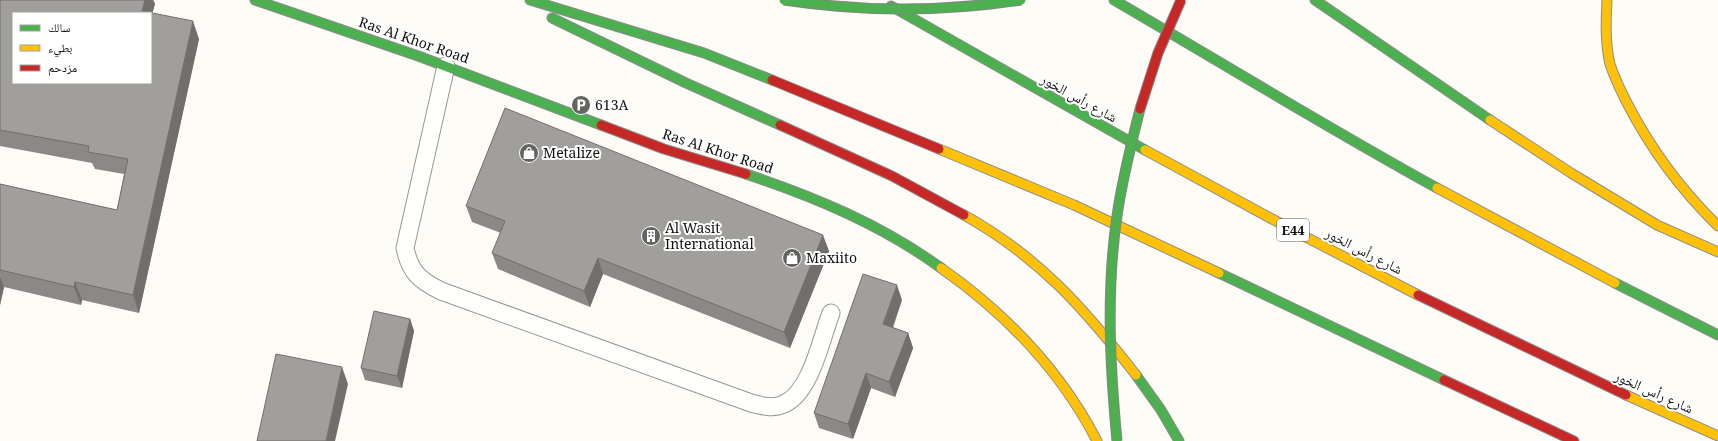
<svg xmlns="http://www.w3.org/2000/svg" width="1718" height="441" font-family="'Noto Serif','Noto Naskh Arabic',serif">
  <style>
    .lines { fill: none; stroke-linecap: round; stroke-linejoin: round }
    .lane-casing { stroke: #979795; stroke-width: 19 }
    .fast-casing { stroke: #8e8d8b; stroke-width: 11 }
    .slow-casing { stroke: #8e8d8b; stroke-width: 11 }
    .jam-casing { stroke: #8e8d8b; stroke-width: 11 }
    .lane { stroke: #fffffe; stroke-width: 17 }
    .fast { stroke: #4caf50; stroke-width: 9 }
    .slow { stroke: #ffc107; stroke-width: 9 }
    .jam { stroke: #c62828; stroke-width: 9 }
    .fast-bridge-casing { stroke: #858482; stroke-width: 11; stroke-linecap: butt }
    .jam-bridge-casing { stroke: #858482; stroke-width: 11; stroke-linecap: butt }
    .fast-bridge { stroke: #4caf50; stroke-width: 9 }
    .jam-bridge { stroke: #c62828; stroke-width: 9 }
    .wall { fill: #8a8986 }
    .shaded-wall { fill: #716f6d }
    .building { fill: #a19f9c; stroke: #716f6d; fill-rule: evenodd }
    .labels { text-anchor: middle; stroke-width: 4; stroke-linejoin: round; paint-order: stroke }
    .shield { fill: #fff; stroke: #585858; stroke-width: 1 }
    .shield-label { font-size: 13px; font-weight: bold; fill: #111 }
    .street-label { font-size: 14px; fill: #111; stroke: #fff }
    .poi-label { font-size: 14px; fill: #111; stroke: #fff; text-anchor: start }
  </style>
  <rect width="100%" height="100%" fill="#fdfcf7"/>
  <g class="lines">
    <defs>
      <path id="lane" d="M446,66L405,248C410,272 419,280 441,291L751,403C762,406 774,409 784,404C811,392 821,339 831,313"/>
      <g id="fast">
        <path d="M255,0L421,57L601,125"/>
        <path d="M530,0L704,53L772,80"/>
        <path d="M1114,0C1222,63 1328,128 1437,188"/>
        <path d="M1315,0L1490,120"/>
        <path d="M891,6L1145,150"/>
        <path d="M552,18L686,83L780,125"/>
        <path d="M746,174C815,197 882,225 941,268"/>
        <path d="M1219,273L1444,380"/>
        <path d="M1615,283L1718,335"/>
        <path d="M1136,375L1161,410L1179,441"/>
      </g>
      <g id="slow">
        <path d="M1607,0C1606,21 1605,43 1610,64C1614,77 1620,89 1626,101C1650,148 1680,189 1718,226"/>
        <path d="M1490,120L1571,173L1657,225L1718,252"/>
        <path d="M939,149L1074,205L1219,273"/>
        <path d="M1145,150L1298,233L1418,295"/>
        <path d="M1437,188L1615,283"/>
        <path d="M964,215C1039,257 1084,308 1136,375"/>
        <path d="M941,268C1005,313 1061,371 1097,441"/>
        <path d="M1626,395L1718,436"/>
      </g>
      <g id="jam">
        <path d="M772,80L939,149"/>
        <path d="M601,125L664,149L746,174"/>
        <path d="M780,125L892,176L964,215"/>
        <path d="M1418,295L1626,395"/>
        <path d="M1444,380L1574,441"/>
      </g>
    </defs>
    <use href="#lane" class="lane-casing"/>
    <use href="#fast" class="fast-casing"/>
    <use href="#slow" class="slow-casing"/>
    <use href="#jam" class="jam-casing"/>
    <use href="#lane" class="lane"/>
    <use href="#fast" class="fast"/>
    <use href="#slow" class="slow"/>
    <use href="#jam" class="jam"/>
    <defs>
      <g id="fast-bridge">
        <path d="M784,0C863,12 942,12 1021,0"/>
        <path d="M1117,441C1110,366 1106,291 1117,216C1122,180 1131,145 1140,109"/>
      </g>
      <path id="jam-bridge" d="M1140,109L1158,53L1181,0"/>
    </defs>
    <use href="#fast-bridge" class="fast-bridge-casing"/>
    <use href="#jam-bridge" class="jam-bridge-casing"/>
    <use href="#fast-bridge" class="fast-bridge"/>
    <use href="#jam-bridge" class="jam-bridge"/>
  </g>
  <g class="wall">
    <path d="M0,0H153L155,4L152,13L199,39L139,313L82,300L81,305L4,287L0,305V184L117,210L124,174L95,169L92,163L0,146Z"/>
    <path d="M466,206L829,251L790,348L603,274L590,307L498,269L492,253L501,233L472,222Z"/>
    <path d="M902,300L893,328L908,333L913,348L895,397L871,388L853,439L819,428L814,413Z"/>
    <path d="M410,319L414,331L402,388L365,380L361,368Z"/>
  </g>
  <g class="shaded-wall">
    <path d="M145,0H153L155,4L151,18L142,11Z"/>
    <path d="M193,21L199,39L139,313L133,295Z"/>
    <path d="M823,235L829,251L790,348L784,332Z"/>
    <path d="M598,258L603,274L590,307L584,291Z"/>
    <path d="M0,277L4,287L0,305Z"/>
    <path d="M75,282L82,300L81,305L74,287Z"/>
    <path d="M897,285L902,300L888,339L883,324Z"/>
    <path d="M410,319L414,331L402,388L397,376Z"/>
    <path d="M908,333L913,348L895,397L889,382Z"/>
    <path d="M342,367L348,384L335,441H326Z"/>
    <path d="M866,373L871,388L853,439L848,424Z"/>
  </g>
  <g class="building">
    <path d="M0,0H145L142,11L193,21L133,295L75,282L74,287L0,270V184L117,210L128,159L88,152L89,146L0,130ZM13,13H151V83H13Z"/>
    <path d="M505,108L823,235L784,332L598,258L584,291L492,253L505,221L466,206Z"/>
    <path d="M863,274L897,285L883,324L908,333L889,382L866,373L848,424L814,413Z"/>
    <path d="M374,311L410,319L397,376L361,368Z"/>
    <path d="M276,354L342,367L326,441H257Z"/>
  </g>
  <defs>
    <symbol id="parking-disc" viewBox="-11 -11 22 22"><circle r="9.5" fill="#646362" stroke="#fff"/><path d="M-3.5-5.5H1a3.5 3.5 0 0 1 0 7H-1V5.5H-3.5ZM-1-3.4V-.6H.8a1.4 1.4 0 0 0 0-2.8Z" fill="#fff"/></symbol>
    <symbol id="shop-disc" viewBox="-11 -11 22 22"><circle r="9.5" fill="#646362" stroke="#fff"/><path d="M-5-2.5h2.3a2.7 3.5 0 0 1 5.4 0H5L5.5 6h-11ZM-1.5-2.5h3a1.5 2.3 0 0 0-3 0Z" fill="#fff"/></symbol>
    <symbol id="building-disc" viewBox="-11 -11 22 22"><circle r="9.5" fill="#646362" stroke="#fff"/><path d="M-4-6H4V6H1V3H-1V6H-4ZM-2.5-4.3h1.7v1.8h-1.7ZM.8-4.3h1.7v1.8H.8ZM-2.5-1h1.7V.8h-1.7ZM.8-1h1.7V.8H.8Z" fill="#fff"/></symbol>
  </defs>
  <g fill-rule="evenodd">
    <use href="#parking-disc" x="570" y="94" width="22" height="22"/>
    <use href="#shop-disc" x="518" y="142" width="22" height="22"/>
    <use href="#building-disc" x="640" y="225" width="22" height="22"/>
    <use href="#shop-disc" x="781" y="247" width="22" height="22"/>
  </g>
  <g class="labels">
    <rect class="shield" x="1277" y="219" width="32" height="22" rx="3"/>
    <g class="shield-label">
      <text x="1293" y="235">E44</text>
    </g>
    <g class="street-label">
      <text transform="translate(414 40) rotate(19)" y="5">Ras Al Khor Road</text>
      <text transform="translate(1079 98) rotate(29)" y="5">شارع رأس الخور</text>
      <text transform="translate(718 151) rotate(18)" y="5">Ras Al Khor Road</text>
      <text transform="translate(1364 251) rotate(27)" y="5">شارع رأس الخور</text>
      <text transform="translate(1654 392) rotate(24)" y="5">شارع رأس الخور</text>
    </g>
    <g class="poi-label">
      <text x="595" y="110">613A</text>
      <text x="543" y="158">Metalize</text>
      <text x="665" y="233">Al Wasit<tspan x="665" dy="16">International</tspan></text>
      <text x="806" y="263">Maxiito</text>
    </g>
  </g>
  <rect x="12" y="12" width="140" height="72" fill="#ffffff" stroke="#a0a0a0"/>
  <rect x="20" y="25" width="20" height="6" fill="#4caf50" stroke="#a0a0a0"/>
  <text x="48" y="32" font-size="12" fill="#111111">سالك</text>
  <rect x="20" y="45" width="20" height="6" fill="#ffc107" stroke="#a0a0a0"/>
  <text x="48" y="52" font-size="12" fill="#111111">بطيء</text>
  <rect x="20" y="65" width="20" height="6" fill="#c62828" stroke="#a0a0a0"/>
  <text x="48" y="72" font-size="12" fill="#111111">مزدحم</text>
</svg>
